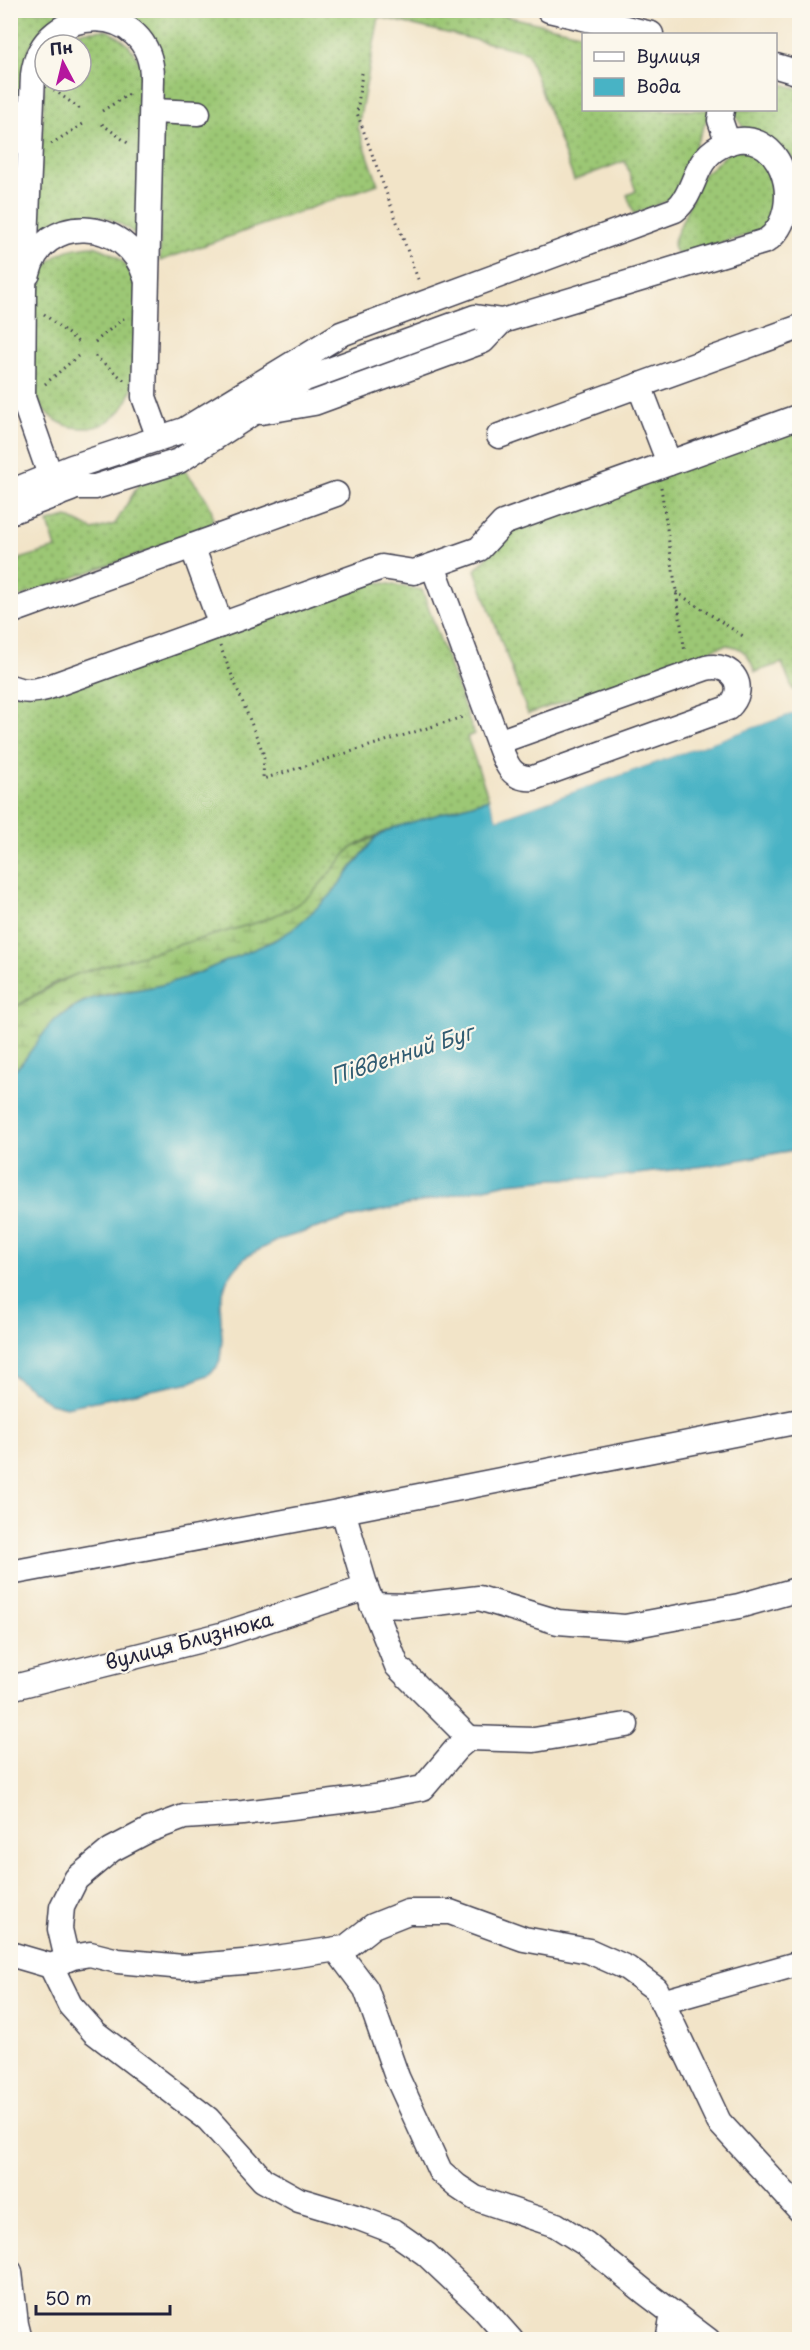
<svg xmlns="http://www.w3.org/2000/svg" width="810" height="2350" font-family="'Playpen Sans',sans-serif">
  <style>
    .grass { fill: url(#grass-dots); stroke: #5f7458; stroke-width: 1.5 }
    .wetland { fill: url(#wetland-marsh); stroke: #5f7458; stroke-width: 1.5 }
    .water { fill: #48b3c5; stroke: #356a80; stroke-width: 1.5 }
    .pier { fill: #f2e4c8 }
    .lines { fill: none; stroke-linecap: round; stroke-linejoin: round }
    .minor-casing { stroke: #413f50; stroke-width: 27 }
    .path { stroke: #413f50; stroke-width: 3; stroke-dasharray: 1.5 4.5; stroke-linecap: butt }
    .minor { stroke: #fff; stroke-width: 24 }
    .labels { text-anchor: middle; stroke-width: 4.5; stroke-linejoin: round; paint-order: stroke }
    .street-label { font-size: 20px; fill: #22223b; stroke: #fbf7ec }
    .water-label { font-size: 21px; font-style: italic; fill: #315c72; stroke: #fbf7ec }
  </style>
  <defs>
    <pattern id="grass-dots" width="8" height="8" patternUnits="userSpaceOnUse" patternTransform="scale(1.5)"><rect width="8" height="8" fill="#9cc774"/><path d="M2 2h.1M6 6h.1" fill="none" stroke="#7fa160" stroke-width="1.8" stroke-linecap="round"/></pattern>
    <pattern id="wetland-marsh" width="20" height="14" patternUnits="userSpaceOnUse" patternTransform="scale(1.5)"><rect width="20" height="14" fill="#9cc774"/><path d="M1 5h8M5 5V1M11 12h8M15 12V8" fill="none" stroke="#7fa160"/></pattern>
  </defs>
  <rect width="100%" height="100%" fill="#fbf7ec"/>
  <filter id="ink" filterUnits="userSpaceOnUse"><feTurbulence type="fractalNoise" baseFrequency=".0167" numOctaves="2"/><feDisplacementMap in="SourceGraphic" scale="12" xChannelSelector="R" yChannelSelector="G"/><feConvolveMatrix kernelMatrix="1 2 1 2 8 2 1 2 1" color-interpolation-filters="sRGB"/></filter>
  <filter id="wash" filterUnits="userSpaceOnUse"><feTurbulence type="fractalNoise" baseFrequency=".008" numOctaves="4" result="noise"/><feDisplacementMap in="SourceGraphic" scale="24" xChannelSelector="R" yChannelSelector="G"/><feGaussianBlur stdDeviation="1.35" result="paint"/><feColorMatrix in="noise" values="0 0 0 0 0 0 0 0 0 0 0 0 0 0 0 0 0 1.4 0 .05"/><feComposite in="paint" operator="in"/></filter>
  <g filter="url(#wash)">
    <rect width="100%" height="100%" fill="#f2e4c8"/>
    <g class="grass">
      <path d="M10,11H74C53,18 42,29 29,48L15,386L11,388L10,149L14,23L11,19Z"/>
      <path d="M109,11H484L584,34V110H711L672,199L634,214L627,195L636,191L625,161L574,180L527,52L379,17L358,127L378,184L160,261L161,72Z"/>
      <path d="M106,30C125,39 133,48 142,67L139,238C109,209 69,207 38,235L45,63V81H81V45H56L73,32Z"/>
      <path d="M776,82L799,89V162L743,127L732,111V110H776Z"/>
      <path d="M734,148L776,159L775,226L682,256C676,254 673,250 673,243L701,177Z"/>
      <path d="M94,246C112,252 124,259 133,276C141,292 137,313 136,330C135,364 140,401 108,421C98,428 85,429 73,427C57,424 42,412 36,396C31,382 33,303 37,287C39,278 43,270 49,263C61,249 77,247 94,246Z"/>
      <path d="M799,420V688L793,690L782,663L755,672C749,655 743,646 725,645L528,714L475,570L519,523Z"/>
      <path d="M185,470C195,486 225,512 207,530L11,600L10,562L56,548L48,522L67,517L93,530L115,524L139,484Z"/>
      <path d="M361,579L422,590L474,734L467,737L489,799L393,828L366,840L350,849L312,894L290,909L259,922L80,973L54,983L11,1010V695Z"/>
    </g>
    <path class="wetland" d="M393,828C364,844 352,869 332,894C321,908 306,921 291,931C273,942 253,950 233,958C210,968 186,979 161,985C135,991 104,991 81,1003C43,1021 39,1051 11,1073V1010C34,996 55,983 80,973L259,922L290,909L312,894L350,849Z"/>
    <path class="water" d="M799,711V1149L706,1166L603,1178L553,1179L508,1183L353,1217L281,1239L247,1256L236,1267L227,1280L220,1302L222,1339L220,1360L217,1367L209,1374L191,1382L66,1407L50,1403L11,1374V1073L21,1064L52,1022L81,1003L93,998L162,985L194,975L273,941L292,930L330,896L376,837L393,828L489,799L497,819Z"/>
    <path class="pier" d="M793,690L799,711L497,819L489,799L492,798L499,815L796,709L790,691Z"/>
  </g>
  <g filter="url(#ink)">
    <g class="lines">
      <defs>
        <g id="minor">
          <path d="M549,10L651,34"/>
          <path d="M776,66L800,73"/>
          <path d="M722,110L720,120L728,143"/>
          <path d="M152,111L198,113"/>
          <path d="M28,274C41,213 127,215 146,278"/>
          <path d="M639,385L669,463"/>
          <path d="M261,412L314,403L483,341L502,321"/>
          <path d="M499,436L800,327"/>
          <path d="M10,492L72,467L184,430L341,334L675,210C696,194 692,162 719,147C780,113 810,210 766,241L502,321L475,317L305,379L179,461L95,487H79"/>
          <path d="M57,495L23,398L24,289L33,75C42,0 153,0 152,79L144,397L159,438"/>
          <path d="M10,512L71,489"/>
          <path d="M192,546L221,625"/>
          <path d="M433,566L498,742C505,760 509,780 533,778L728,708C749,688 733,662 706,668L498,742"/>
          <path d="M10,612L336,494"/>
          <path d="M10,687C23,692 33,692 46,688L382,567L414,572L479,549L503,523L800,416"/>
          <path d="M343,1511L366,1588L397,1666L469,1738"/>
          <path d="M10,1573L343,1511L800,1421"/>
          <path d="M372,1605L411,1606L479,1598L558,1622L625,1627L739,1606L800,1589"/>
          <path d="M10,1688L221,1635L366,1588"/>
          <path d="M336,1949L366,1989L397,2077L440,2171L457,2186L475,2198L556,2225L586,2244L646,2293L708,2340"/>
          <path d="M10,1954L51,1966L73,1957L90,1954L118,1961L183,1967L255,1961L345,1948L373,1926L408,1912H450L524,1939L589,1951L627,1968L656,1989L719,2122L800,2210"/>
          <path d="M67,1959L60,1929L62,1907L76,1879L111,1850L149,1830L184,1817L243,1813L375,1797L423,1788L457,1748L469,1738L534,1740L626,1725"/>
          <path d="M51,1966L70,2005L94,2032L208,2119L263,2180L299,2200L359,2218L393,2231L426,2254L482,2307L511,2340"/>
          <path d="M662,2002L800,1963"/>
          <path d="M10,2272L16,2324L20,2340"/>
          <path d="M668,2340L673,2314"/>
        </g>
      </defs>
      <use href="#minor" class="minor-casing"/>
      <g class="path">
        <path d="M362,73L357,113L419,282"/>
        <path d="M54,90L83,111"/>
        <path d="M102,111L131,93"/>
        <path d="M102,124L129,144"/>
        <path d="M51,144L83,124"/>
        <path d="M44,314L78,342"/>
        <path d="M95,342L125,317"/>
        <path d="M95,356L124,380"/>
        <path d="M45,384L78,356"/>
        <path d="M661,487L685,653"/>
        <path d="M676,592L743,636"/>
        <path d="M220,646L264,755L263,779L466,716"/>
      </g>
      <use href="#minor" class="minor"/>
    </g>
  </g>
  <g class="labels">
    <g class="street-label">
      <text transform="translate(189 1641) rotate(-15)" y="7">вулиця Близнюка</text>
    </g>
    <g class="water-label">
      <text transform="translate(402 1055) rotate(-18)" y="7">Південний Буг</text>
    </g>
  </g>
  <rect width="810" height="2350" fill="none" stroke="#fbf7ec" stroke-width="36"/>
  <rect x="582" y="33" width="195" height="78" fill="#fbf7ec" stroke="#a4a2a5" stroke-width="1.5"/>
  <rect x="594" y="52" width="30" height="9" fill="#ffffff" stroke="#a4a2a5" stroke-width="1.5"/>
  <text x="636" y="63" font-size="18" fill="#22223b">Вулиця</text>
  <rect x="594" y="78" width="30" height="18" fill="#48b3c5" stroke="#a4a2a5" stroke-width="1.5"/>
  <text x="636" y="93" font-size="18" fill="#22223b">Вода</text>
  <g transform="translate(63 63) rotate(353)"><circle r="28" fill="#fbf7ec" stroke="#a4a2a5" stroke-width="1.5"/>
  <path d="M0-4.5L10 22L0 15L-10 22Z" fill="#b5179e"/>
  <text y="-9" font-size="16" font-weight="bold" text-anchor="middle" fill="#22223b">Пн</text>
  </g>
  <path d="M36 2305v9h134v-9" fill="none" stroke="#22223b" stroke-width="3"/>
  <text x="45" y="2305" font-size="18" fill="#22223b" stroke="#fbf7ec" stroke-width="4.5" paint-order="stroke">50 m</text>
</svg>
